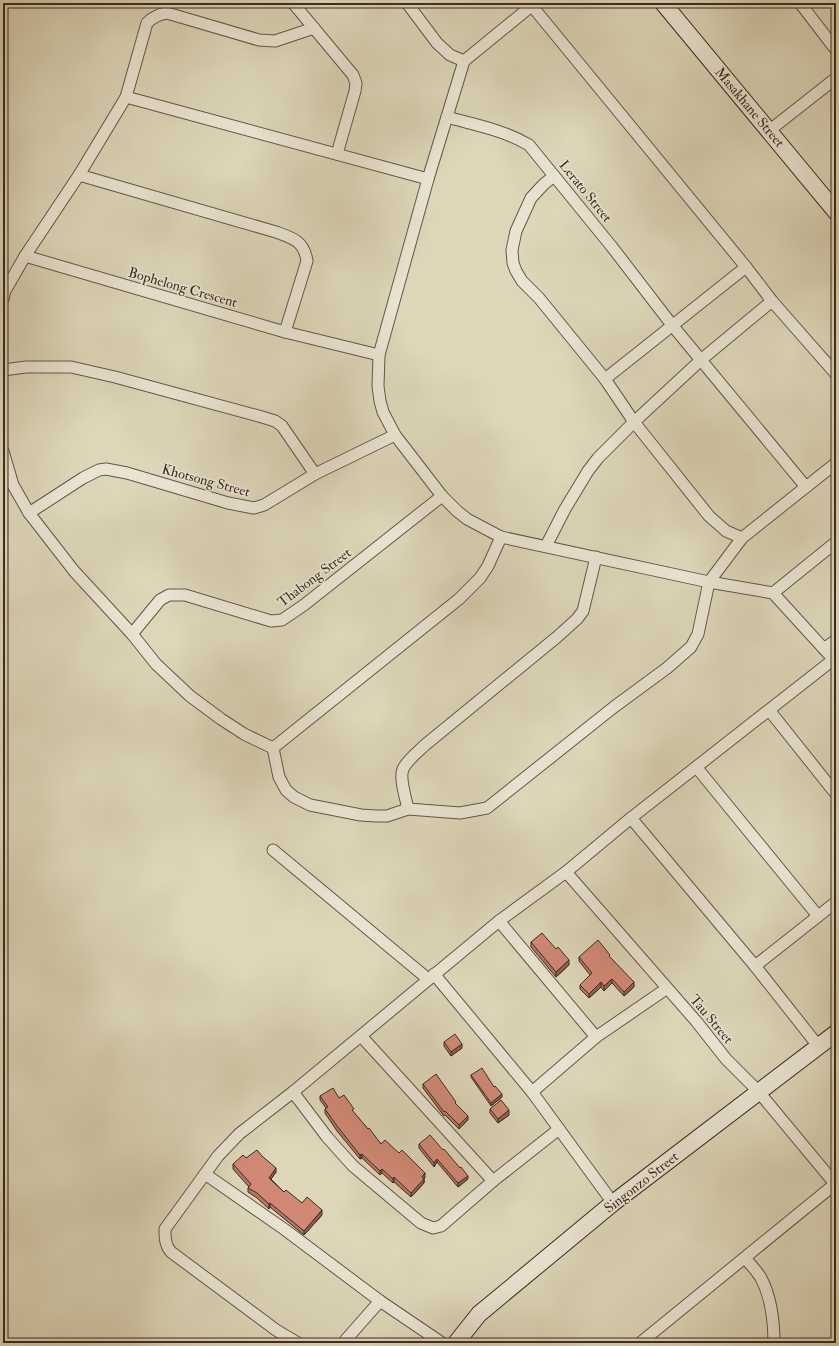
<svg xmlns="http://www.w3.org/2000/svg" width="839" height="1346" font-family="'IM FELL Double Pica',serif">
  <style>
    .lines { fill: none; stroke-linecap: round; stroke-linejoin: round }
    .street-casing { stroke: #645648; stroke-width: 13 }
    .secondary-casing { stroke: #3c2b23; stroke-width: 18 }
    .street { stroke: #e9e4d2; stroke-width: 11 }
    .secondary { stroke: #e9e4d2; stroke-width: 16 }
    .wall { fill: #b47665; stroke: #3c2b23 }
    .shaded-wall { fill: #926053; stroke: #3c2b23 }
    .building { fill: #d18976; stroke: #3c2b23 }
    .labels { text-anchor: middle; stroke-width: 3; stroke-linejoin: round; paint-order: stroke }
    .street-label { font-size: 14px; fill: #3c2b23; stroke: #e9e4d2 }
  </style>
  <rect width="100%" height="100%" fill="#ddd6b9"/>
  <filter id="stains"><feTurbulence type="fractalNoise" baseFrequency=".005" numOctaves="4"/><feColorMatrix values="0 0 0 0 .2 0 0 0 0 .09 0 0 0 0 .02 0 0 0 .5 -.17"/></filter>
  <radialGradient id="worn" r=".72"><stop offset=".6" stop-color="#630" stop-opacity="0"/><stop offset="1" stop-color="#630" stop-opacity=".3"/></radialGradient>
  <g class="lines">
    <defs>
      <g id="street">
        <path d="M293,3L353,75L356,83L355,91L337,154"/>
        <path d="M407,3L437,43L450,55L464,61"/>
        <path d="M535,3L464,61L428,179L379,355L378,386L380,401L383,412L395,435L442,496L457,511L467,519L501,537L709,582L773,593L836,662"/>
        <path d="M800,3L836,50"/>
        <path d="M532,6L746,267L772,301L836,374"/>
        <path d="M126,97L428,179"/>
        <path d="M447,117C475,125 504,130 529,145L612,247L672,325L806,487"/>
        <path d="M770,130L836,78"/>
        <path d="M79,175L276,232C293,238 304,241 307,261L285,332"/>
        <path d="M554,176L544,184L531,198L516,231L512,250L513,263L516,271L522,281L539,298L605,379L634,422L709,516L726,531L742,538"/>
        <path d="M25,256L285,332L379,355"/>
        <path d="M3,299L5,291L25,256L79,175L126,97L147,23C153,17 159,14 167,13L259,40L275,41L314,28"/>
        <path d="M3,370L26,367H71L115,377L262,417L275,421L282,426L315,474"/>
        <path d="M605,379L746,267"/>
        <path d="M3,451L13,485L29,513L74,571L132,634L156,664L190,696L221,719L244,734L273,748"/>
        <path d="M29,513L83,478L99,470L106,469L127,473L228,503L254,508L264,505L315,474L395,435"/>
        <path d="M546,546L565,509L588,471L598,458L634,422L702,359L772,301"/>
        <path d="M773,593L836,542"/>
        <path d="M132,634L160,600L169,595H185L271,621L282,620L304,605L442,496"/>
        <path d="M824,649L836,640"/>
        <path d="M769,710L836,794"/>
        <path d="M273,748L279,777L286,790L294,797L310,805L361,815L376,816H387L408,809L460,813L487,808L614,707L667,668L691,647L698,634L709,582L742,538L836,463"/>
        <path d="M273,748L459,599L480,578L488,566L501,537"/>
        <path d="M697,768L818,916"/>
        <path d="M408,809C406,799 399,778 403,769C407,760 418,752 425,745L557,637L577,619L583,611L596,557"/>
        <path d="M631,818L755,966L819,1047"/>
        <path d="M273,850L428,979"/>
        <path d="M566,872L696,1021L726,1059L758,1091L836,1185"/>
        <path d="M499,921L596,1037"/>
        <path d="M755,966L836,902"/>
        <path d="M434,974L532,1092L613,1203"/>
        <path d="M361,1036L493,1181"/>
        <path d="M293,1092L327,1137L353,1166L421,1223L433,1228L441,1226L493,1181L559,1129"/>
        <path d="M532,1092L596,1037L666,989"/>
        <path d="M205,1174L284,1229L380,1301L442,1343"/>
        <path d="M745,1258C750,1264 757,1271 761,1278C771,1297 774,1322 774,1343"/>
        <path d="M298,1343L276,1330L171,1252C165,1245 165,1238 165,1229L218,1156L239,1134L293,1092L499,921L566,872L631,818L834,659"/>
        <path d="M343,1343L380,1301"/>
        <path d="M640,1343L835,1184"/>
      </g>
      <g id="secondary">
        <path d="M663,3L836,212"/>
        <path d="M456,1343L479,1314L613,1203L836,1033"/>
      </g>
    </defs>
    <use href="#street" class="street-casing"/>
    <use href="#secondary" class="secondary-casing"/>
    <use href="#street" class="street"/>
    <use href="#secondary" class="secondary"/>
  </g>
  <g class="wall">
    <path d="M531,942L569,965L556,977L531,947Z"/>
    <path d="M579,957H610L634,987L624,996L612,983L604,991L601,987L589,998L580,989V985L590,975L579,961Z"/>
    <path d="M444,1042L462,1048L451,1056L444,1046Z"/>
    <path d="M471,1075L494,1087L502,1097L491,1106L471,1077Z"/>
    <path d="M423,1084L456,1105L468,1120L459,1129L445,1115L444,1116L423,1088Z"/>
    <path d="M320,1096L339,1098L354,1113L381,1144L425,1177L424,1179V1183L411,1197L394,1182L393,1183L382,1173L380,1175L362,1158L360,1159L337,1131L325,1113V1109L326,1108L320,1100Z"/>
    <path d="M490,1109L509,1115L498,1123L490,1113Z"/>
    <path d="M419,1144L468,1179L458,1187L437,1162L434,1167L419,1148Z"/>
    <path d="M262,1156L276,1172L271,1179L284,1192L302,1203L322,1215L304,1235L270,1207L269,1209L257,1198L248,1192V1188L249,1187L233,1169V1164Z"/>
  </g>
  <g class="shaded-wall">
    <path d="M569,960V965L556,977V972Z"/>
    <path d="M612,979V983L604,991V986Z"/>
    <path d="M601,982V987L589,998V994Z"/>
    <path d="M634,982V987L624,996V992Z"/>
    <path d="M462,1044V1048L451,1056V1052Z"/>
    <path d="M502,1094V1097L491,1106V1103Z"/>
    <path d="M509,1110V1115L498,1123V1119Z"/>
    <path d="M468,1116V1120L459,1129V1125Z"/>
    <path d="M362,1154V1158L360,1159V1155Z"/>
    <path d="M437,1159V1162L434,1167V1163Z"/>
    <path d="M276,1168V1172L269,1182V1178Z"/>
    <path d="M382,1169V1173L380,1175V1171Z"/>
    <path d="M425,1173V1177L423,1180L424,1179V1183L411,1197V1193Z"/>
    <path d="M468,1176V1179L458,1187V1183Z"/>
    <path d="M394,1177V1182L393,1183V1179Z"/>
    <path d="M270,1203V1207L269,1209V1204Z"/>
    <path d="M322,1210V1215L304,1235V1231Z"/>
  </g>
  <g class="building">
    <path d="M542,933L556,949L558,947L569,960L556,972L531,942Z"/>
    <path d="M598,940L610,955L609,956L634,982L624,992L612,979L604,986L601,982L589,994L580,985L592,973L579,957Z"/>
    <path d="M455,1034L462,1044L451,1052L444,1042Z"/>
    <path d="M482,1068L494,1087L495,1086L502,1094L491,1103L471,1075Z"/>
    <path d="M436,1074L456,1102L455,1103L468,1116L459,1125L445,1111L444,1112L423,1084Z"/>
    <path d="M333,1088L339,1098L344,1095L354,1109L352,1110L368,1129L369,1128L381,1144L385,1140L399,1153L402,1150L425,1173L422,1177L424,1179L411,1193L394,1177L393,1179L382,1169L380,1171L362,1154L360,1155L337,1126L325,1109L328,1107L320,1096Z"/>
    <path d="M501,1100L509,1110L498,1119L490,1109Z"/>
    <path d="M430,1135L443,1150L444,1149L460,1168L461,1167L468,1176L458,1183L437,1159L434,1163L419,1144Z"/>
    <path d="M257,1150L262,1156L276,1168L269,1178L284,1192L286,1190L302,1203L307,1197L322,1210L304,1231L270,1203L269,1204L257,1193L248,1188L251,1184L233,1164L243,1155L246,1158Z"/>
  </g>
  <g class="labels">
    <g class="street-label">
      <text transform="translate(750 107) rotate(50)" y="5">Masakhane Street</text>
      <text transform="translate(586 191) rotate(51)" y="5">Lerato Street</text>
      <text transform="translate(183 287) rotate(16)" y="5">Bophelong Crescent</text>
      <text transform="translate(206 480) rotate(15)" y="5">Khotsong Street</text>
      <text transform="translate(314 577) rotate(-37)" y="5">Thabong Street</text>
      <text transform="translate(712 1019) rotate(50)" y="5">Tau Street</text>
      <text transform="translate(641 1182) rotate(-38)" y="5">Singonzo Street</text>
    </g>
  </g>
  <rect width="839" height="1346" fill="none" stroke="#ddd6b9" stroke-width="16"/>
  <rect x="4" y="4" width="831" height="1338" fill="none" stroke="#3c2b23" stroke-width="2"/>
  <rect x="8" y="8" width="823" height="1330" fill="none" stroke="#3c2b23"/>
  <rect width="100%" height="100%" filter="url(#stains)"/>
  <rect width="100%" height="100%" fill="url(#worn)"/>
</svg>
